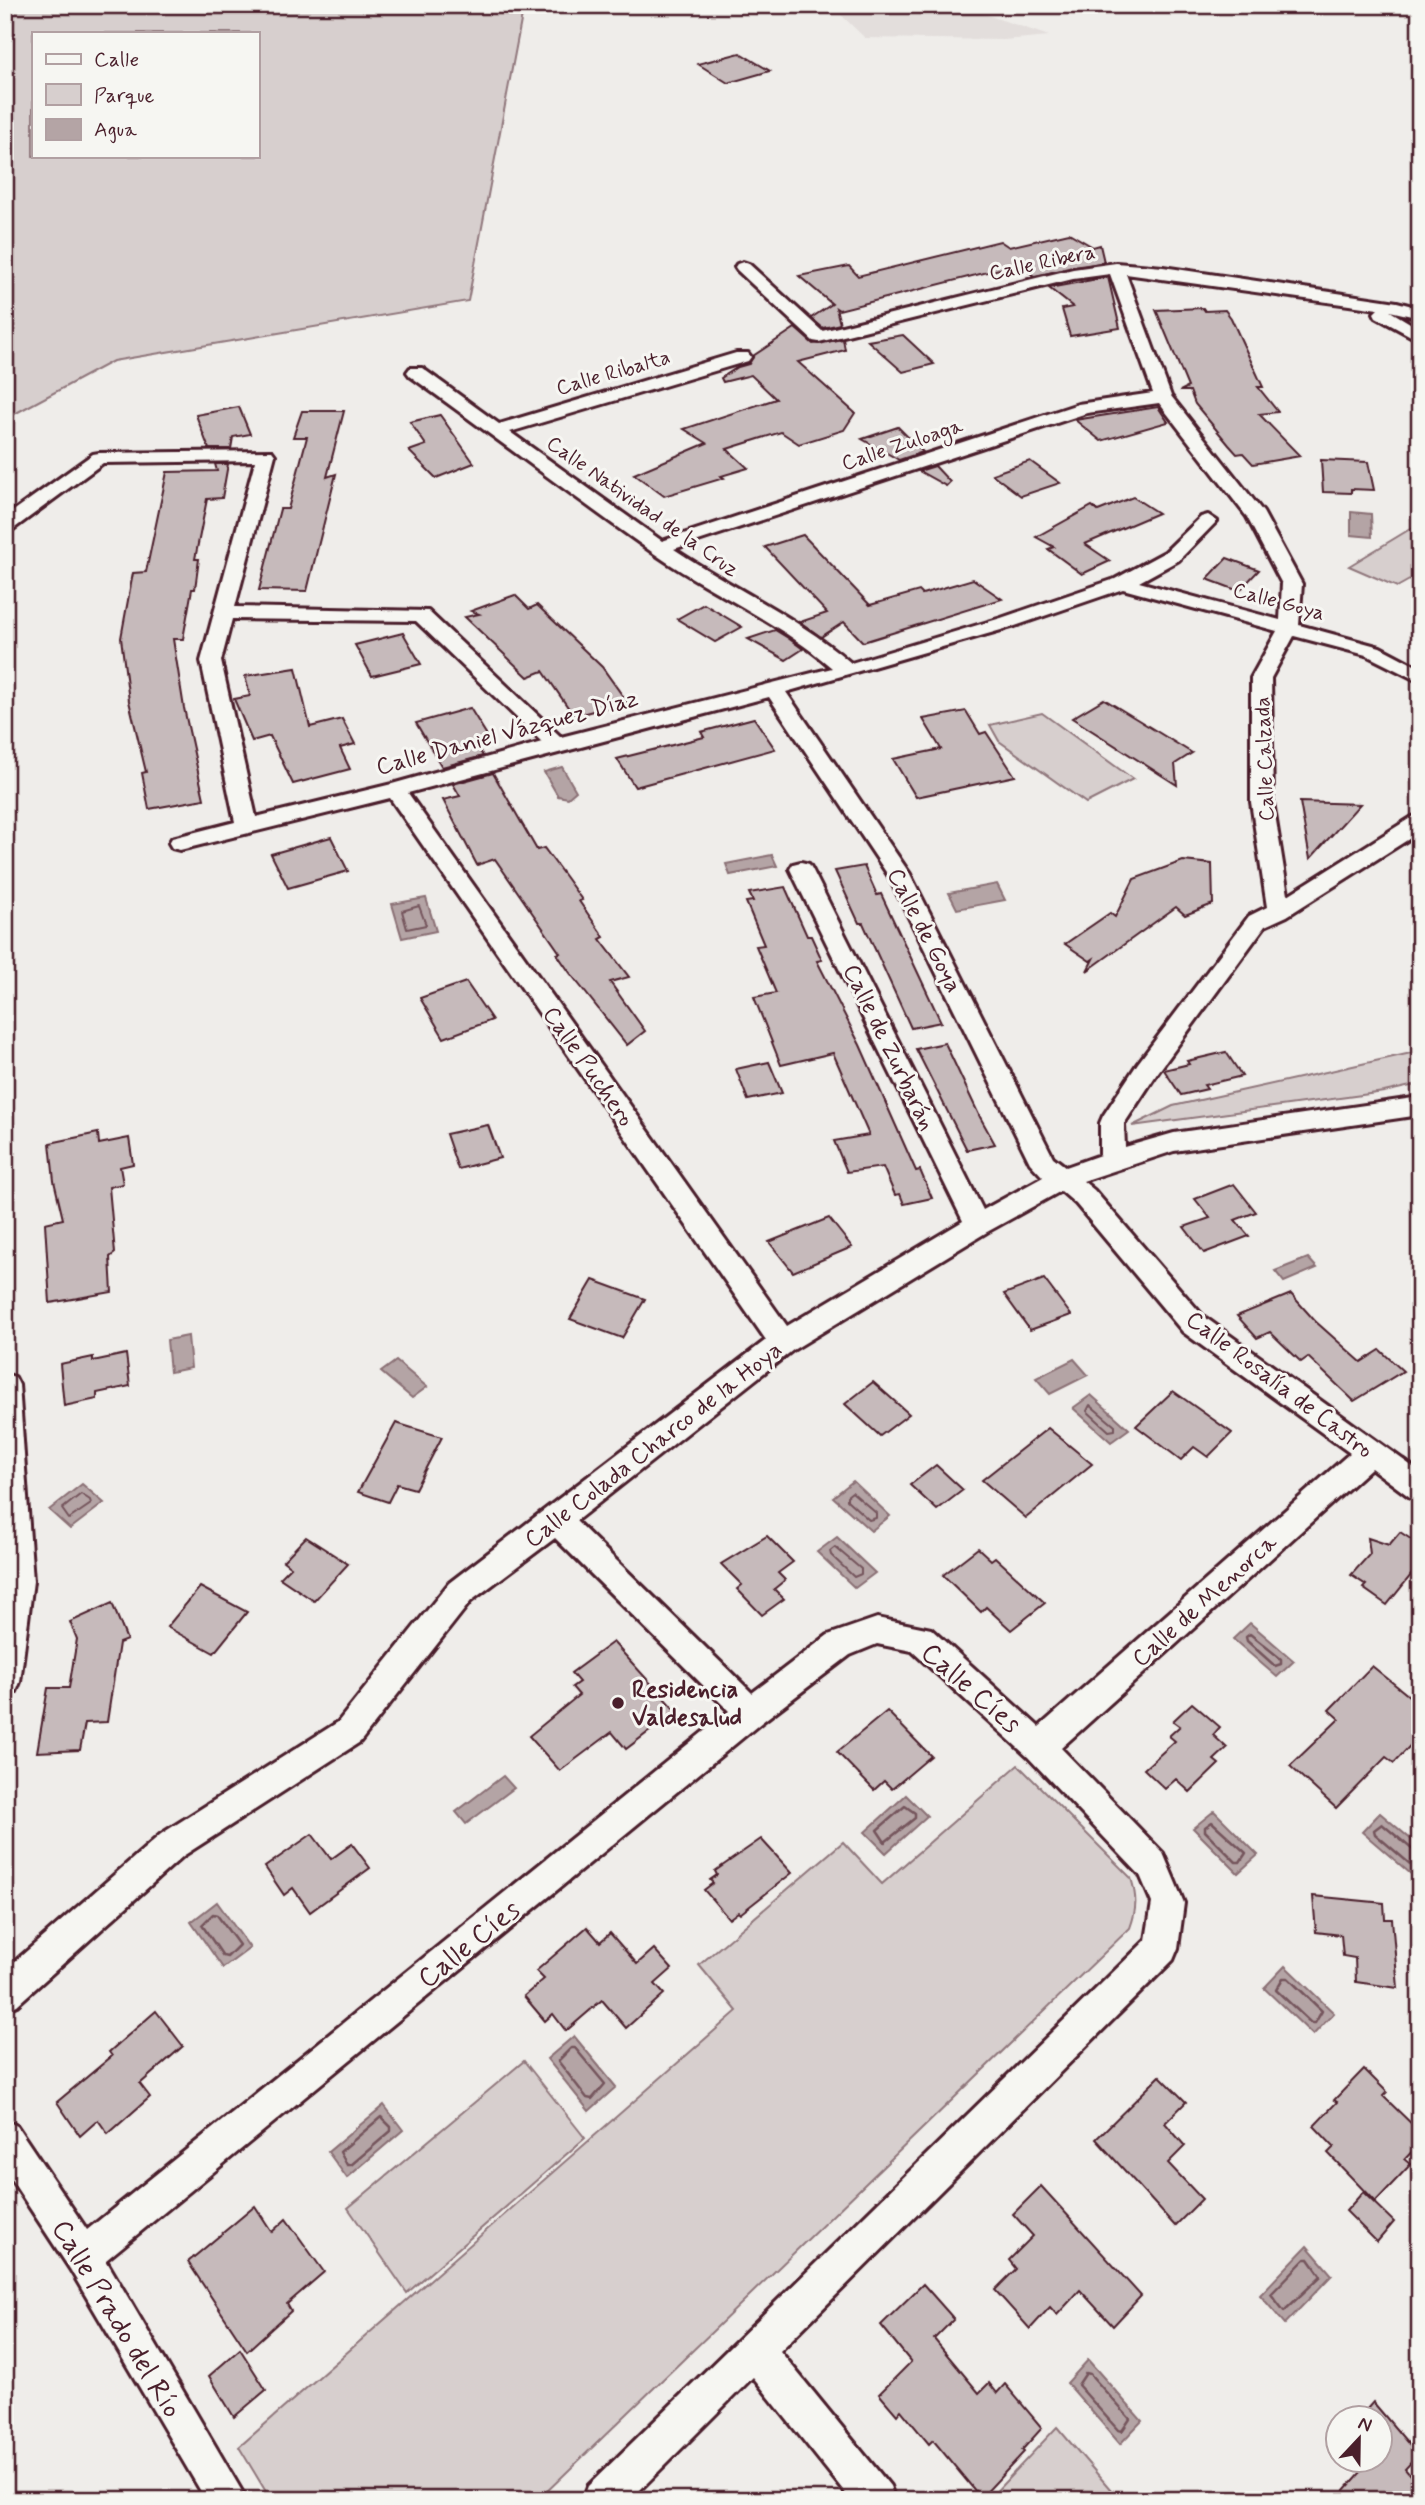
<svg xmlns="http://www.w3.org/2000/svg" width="1425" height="2505" font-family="Mynerve,sans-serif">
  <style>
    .built { fill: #e3dedc }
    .green { fill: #d7cfce; stroke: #90777c; stroke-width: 2; fill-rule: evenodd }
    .water { fill: #b4a4a5; stroke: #8a6f74; stroke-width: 2 }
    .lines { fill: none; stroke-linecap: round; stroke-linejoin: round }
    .shore-far1 { stroke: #74545c; stroke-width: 2 }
    .shore { stroke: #74545c; stroke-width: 2.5 }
    .building { fill: #c6babb; stroke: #4a1f2b; stroke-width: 2 }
    .street-casing { stroke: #4a1f2b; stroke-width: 6 }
    .street { fill: #f6f6f2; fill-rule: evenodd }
    .poi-dot { fill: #4a1f2b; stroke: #f6f6f2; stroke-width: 2.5 }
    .labels { text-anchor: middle; stroke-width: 6; stroke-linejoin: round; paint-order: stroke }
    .far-street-label { font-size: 21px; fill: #4a1f2b; stroke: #f6f6f2 }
    .street-label { font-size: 24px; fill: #4a1f2b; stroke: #f6f6f2 }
    .poi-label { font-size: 24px; font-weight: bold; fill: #4a1f2b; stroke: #f6f6f2; text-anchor: start }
    .near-street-label { font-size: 28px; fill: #4a1f2b; stroke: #f6f6f2 }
  </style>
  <rect width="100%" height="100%" fill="#efedea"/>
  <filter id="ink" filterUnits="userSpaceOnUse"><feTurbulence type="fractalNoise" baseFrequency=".0143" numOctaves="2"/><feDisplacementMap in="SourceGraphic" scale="14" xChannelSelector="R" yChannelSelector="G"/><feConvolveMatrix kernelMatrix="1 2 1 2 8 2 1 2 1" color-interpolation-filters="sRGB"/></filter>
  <g filter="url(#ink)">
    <path class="built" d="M802,5H958L1049,36L1004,40L865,38L837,11Z"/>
    <g class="green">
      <path d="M5,5H524L468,301L113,361L5,419ZM257,33V156H33V33Z"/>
      <path d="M1420,523V574L1397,587L1349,566Z"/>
      <path d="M1042,713L1133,779L1086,803L999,741L990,725Z"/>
      <path d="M1420,1051V1084L1384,1092L1132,1126L1173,1106Z"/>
      <path d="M1018,1765L1131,1878C1137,1897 1137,1909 1130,1928L538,2500H271L239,2447L737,2011L699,1965L843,1842L882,1884Z"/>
      <path d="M524,2061L585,2138L407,2293L348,2208Z"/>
      <path d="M1057,2427L1111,2490L1101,2500H988Z"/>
    </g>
    <g class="water">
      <path d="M1351,512L1371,514L1372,537L1351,535Z"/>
      <path d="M562,767L576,791L568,798L558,796L544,772Z"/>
      <path d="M772,855L777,866L730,875L726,864Z"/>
      <path d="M997,884L1005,900L957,909L949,893Z"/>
      <path d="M426,898L436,931L402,938L392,904Z"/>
      <path d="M1308,1258L1317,1268L1284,1282L1275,1271Z"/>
      <path d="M188,1336L191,1368L170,1372L167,1340Z"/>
      <path d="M1074,1359L1088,1375L1050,1394L1036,1378Z"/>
      <path d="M396,1361L427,1387L412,1398L381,1372Z"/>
      <path d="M1091,1395L1129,1429L1111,1442L1073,1408Z"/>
      <path d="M853,1481L890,1516L871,1531L833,1497Z"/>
      <path d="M82,1484L104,1503L70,1529L49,1510Z"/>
      <path d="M837,1537L875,1573L855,1588L817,1552Z"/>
      <path d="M1250,1623L1294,1661L1277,1677L1233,1639Z"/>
      <path d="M503,1776L514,1788L466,1824L456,1812Z"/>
      <path d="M906,1795L927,1816L886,1853L865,1832Z"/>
      <path d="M1214,1811L1258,1855L1238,1873L1193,1828Z"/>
      <path d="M1380,1813L1420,1847V1867L1412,1875L1362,1832Z"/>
      <path d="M217,1902L250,1948L223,1968L191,1922Z"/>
      <path d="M1285,1966L1334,2013L1313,2035L1264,1988Z"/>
      <path d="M574,2036L616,2087L589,2111L547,2059Z"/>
      <path d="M384,2105L403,2130L347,2178L328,2152Z"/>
      <path d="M1307,2246L1332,2275L1285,2324L1260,2295Z"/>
      <path d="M1088,2360L1142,2421L1120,2444L1067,2383Z"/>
    </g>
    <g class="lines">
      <g class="shore-far1">
        <path d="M419,906L426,925L407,929L402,911Z"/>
        <path d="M1090,1405L1115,1426V1430L1109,1431L1087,1411Z"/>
        <path d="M852,1492L876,1513V1518L869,1520L847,1500V1496Z"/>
        <path d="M81,1494L90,1500L91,1504L69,1519L62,1509Z"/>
        <path d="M835,1547L861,1569V1574L854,1577L831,1555L830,1551Z"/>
      </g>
      <g class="shore">
        <path d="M1250,1634L1281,1659V1664L1275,1666L1247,1641L1246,1637Z"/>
        <path d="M905,1806L915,1813V1818L885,1842L877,1830Z"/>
        <path d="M1212,1822L1246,1853L1240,1862H1236L1205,1831V1827Z"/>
        <path d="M1420,1852L1413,1850L1382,1824L1374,1830L1375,1834L1410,1864L1420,1863"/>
        <path d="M213,1914L217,1915L239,1945L227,1957L223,1956L202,1925Z"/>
        <path d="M1283,1978H1288L1322,2011L1315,2023H1311L1276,1990Z"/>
        <path d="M571,2048H575L605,2084L592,2099L587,2098L558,2061Z"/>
        <path d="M381,2117L391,2127V2131L351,2165H347L340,2152Z"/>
        <path d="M1305,2259H1309L1321,2276L1284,2311L1271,2294Z"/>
        <path d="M1086,2373L1090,2374L1130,2419L1122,2431L1118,2430L1078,2385Z"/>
      </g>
    </g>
    <g class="building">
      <path d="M740,53L770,71L728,83L698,64Z"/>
      <path d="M1069,233L1093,247L1100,245L1104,262L1034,276L1019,264L839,310L836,308L840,324L823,328L811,318L832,304L799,276L849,266L858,276L1000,241L1009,247Z"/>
      <path d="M1108,277L1120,328L1070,336L1062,309L1073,307L1049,288Z"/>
      <path d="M1203,308L1205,311L1225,310L1231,318L1263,387H1258L1278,412L1259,414L1300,456L1253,464L1243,453L1237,454L1229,445L1195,404L1190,391H1180L1188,387L1156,310Z"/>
      <path d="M795,328L813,344L843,339L845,350L798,362L855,413L844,430L799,444L781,432L727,449L748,468L721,476L724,478L664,496L634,474L707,443L684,429L776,399L751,375L723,382L721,378L738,367L749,364L753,356Z"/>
      <path d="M903,335L934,364L903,372L868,341Z"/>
      <path d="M239,407L250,434L233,437L231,449H209L196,415Z"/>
      <path d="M1158,407L1168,422L1101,441L1075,420Z"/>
      <path d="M302,411H344L327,477L336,474L307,591L259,590L280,509H288L307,437H293Z"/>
      <path d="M440,415L474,463L436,478L409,451L426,445L410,422Z"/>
      <path d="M898,427L923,452L899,460L862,439Z"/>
      <path d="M1321,460L1368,462L1374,490L1351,489V493L1323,492Z"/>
      <path d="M1030,461L1060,483L1021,496L992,474Z"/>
      <path d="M215,464H228L222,498L207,499L195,559H199L195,589H192L183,639H173L184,708L204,799L149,809L142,773L146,772L129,701L121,638L133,573L146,572L167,472L217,471Z"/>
      <path d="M935,466L950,482L946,486L919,471Z"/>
      <path d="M1133,497L1158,513L1085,544L1110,561L1082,574L1048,549L1054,547L1036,537L1092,506L1098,511Z"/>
      <path d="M803,535L870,605L919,591L922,594L973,579L1002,599L863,642L844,622L821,637L800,622L827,613L765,547Z"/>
      <path d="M1227,558L1259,570L1239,591L1207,579Z"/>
      <path d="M515,595L529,609L537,605L602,667L627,702L574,716L543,671L528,677L465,617L479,614L471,611Z"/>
      <path d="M704,604L742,627L715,642L677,619Z"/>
      <path d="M775,630L788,638L803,649L786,660L748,639Z"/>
      <path d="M403,633L421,664L372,676L355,645Z"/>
      <path d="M296,668L310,727L342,719L355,744L340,748L350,769L293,784L270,736L252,741L234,699L250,696L245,676Z"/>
      <path d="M1104,699L1192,753L1175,764L1177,785L1072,718Z"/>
      <path d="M470,708L488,737L474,741L483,756L442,767L416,723Z"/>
      <path d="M966,711L980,734L986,732L1015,776L916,797L893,759L941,749L923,719Z"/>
      <path d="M754,718L775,749L635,787L617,759L704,737L701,732Z"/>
      <path d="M493,773L537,850L544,848L564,875L582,900L579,901L604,937L600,939L629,977L610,982L645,1031L627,1045L570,973L557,954L560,953L495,859L477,865L443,800L460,796L453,784Z"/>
      <path d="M1300,802L1360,804L1310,859Z"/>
      <path d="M331,837L348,871L288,888L271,854Z"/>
      <path d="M1183,861L1212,864L1213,904L1185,915L1176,907L1087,971L1093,959L1090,961L1065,944L1110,913L1115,917L1134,879Z"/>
      <path d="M864,866L877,895L881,894L941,1022L911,1028L863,923H859L835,871Z"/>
      <path d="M785,887L807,936H811L822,960L817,961L860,1045L916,1171L920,1170L932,1198L904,1204L900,1194L895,1195L883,1167L847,1172L834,1141L869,1135L833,1053L781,1065L754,997L776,993L756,946L764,945L746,902L753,901L749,893Z"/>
      <path d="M466,982L492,1020L444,1038L420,998Z"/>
      <path d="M945,1043L980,1117L995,1144L967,1150L916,1049Z"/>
      <path d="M1226,1052L1242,1076L1204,1085L1207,1089L1181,1095L1164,1070L1189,1064L1187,1061Z"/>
      <path d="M769,1062L782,1093L748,1100L736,1069Z"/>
      <path d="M488,1125L500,1158L458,1169L446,1134Z"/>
      <path d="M98,1133L99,1144L129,1138L133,1164L120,1167L123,1184L109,1187L115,1253L110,1257L112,1292L50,1303L45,1223L63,1219L54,1181L50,1143Z"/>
      <path d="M1234,1184L1256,1212L1235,1220L1249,1236L1204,1253L1184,1227L1210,1218L1195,1199Z"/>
      <path d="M829,1218L852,1247L793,1272L769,1242Z"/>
      <path d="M1044,1279L1071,1315L1030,1330L1004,1294Z"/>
      <path d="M593,1280L645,1299L622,1338L570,1319Z"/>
      <path d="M1291,1294L1315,1321L1361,1362L1380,1350L1403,1371L1354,1401L1308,1357L1301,1362L1270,1332L1257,1338L1237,1316Z"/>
      <path d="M126,1354L130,1386L97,1393V1399L64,1406L60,1364L93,1357V1361Z"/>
      <path d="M873,1382L909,1414L880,1436L845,1404Z"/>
      <path d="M1173,1391L1232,1433L1208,1457L1194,1447L1181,1460L1136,1426Z"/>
      <path d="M396,1423L442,1437L415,1489L397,1484L388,1502L358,1492Z"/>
      <path d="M1048,1428L1092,1464L1026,1518L982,1480Z"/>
      <path d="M936,1465L963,1490L937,1510L910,1485Z"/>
      <path d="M1400,1532L1420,1545V1564L1387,1605L1363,1588L1366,1585L1351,1575L1370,1554L1368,1538L1389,1545Z"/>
      <path d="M767,1536L793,1562L778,1573L785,1580L774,1589L784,1599L762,1615L737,1589L742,1585L721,1564Z"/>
      <path d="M306,1537L348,1564L314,1601L280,1578L291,1567L283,1561Z"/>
      <path d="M978,1548L991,1560L995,1557L1045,1603L1011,1630L986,1607L981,1612L943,1575Z"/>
      <path d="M200,1587L247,1612L214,1653L167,1627Z"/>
      <path d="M112,1603L127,1640L119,1643L107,1722L85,1723L80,1750L37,1752L48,1688H69L77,1639L70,1622Z"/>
      <path d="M613,1642L676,1711L626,1749L612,1732L560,1771L529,1736L579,1695L572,1687L579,1682L571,1673Z"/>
      <path d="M1372,1666L1420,1705V1735L1394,1763L1386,1757L1336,1808L1290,1766L1339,1719L1329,1710Z"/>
      <path d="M1192,1703L1220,1727L1213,1735L1227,1748L1214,1760L1219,1764L1190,1792L1176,1779L1165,1789L1144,1769L1175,1741L1169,1736L1180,1726L1173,1721Z"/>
      <path d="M887,1711L931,1756L892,1789L884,1781L874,1790L837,1752Z"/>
      <path d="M312,1834L331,1859L352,1844L370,1868L310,1912L293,1888L284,1895L265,1867Z"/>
      <path d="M761,1839L792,1873L740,1914L738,1912L729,1919L704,1890L713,1883L710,1880L717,1875L715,1871Z"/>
      <path d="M1313,1896L1384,1903L1385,1919H1392L1398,1988L1356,1982L1355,1958L1343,1956L1341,1935L1316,1932Z"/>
      <path d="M587,1927L600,1942L610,1933L637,1964L654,1949L672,1969L655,1984L664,1994L626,2028L602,2000L566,2031L553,2014L545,2021L524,1996L544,1979L536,1971Z"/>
      <path d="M156,2011L183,2046L140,2084L150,2097L108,2134L98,2120L80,2136L57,2102L112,2056L109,2052Z"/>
      <path d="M1364,2069L1387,2092L1383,2096L1420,2132V2143L1405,2159L1411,2164L1375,2202L1328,2153L1334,2147L1314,2126L1337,2102L1334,2100Z"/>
      <path d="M1160,2076L1186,2102L1165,2123L1185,2146L1168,2163L1202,2199L1175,2226L1096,2139Z"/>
      <path d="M1041,2186L1141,2296L1113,2326L1080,2290L1057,2315L1050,2307L1030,2329L995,2290L1016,2269L1009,2260L1033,2236L1013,2214Z"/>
      <path d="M1363,2192L1394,2222L1377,2242L1346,2211Z"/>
      <path d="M255,2206L272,2232L286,2219L324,2272L287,2304L291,2311L247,2351L188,2262Z"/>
      <path d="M923,2284L954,2319L934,2339L979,2393L989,2383L997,2393L1005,2384L1042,2428L1022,2450L1024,2452L981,2498L933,2440L929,2444L901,2410L897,2415L879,2394L911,2362L881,2325Z"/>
      <path d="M240,2349L266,2390L234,2417L209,2376Z"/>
      <path d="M1373,2402L1418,2455L1405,2469L1420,2487V2500H1336L1361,2472L1350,2460H1380V2418H1359Z"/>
    </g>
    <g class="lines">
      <defs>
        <g id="street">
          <path d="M743,262L749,264L822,331L1073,269L1116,263L1163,267L1397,302L1420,308V318L1390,311L1420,329V341L1376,317L1374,313L1378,309L1126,274L1171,396L1263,512L1302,584L1299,625L1380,647L1420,668V682L1366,655L1294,636L1271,678L1273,802L1288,895L1412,817L1420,815V832L1287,916L1265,926L1156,1075L1124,1124L1125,1147L1174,1133L1420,1097V1115L1174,1151L1083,1181L1094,1190L1203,1316L1420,1472V1500L1410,1497L1371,1468L1061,1748L1163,1853L1184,1903L1178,1948L1173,1960L780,2351L890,2486L895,2500H851L753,2377L630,2500H583L588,2486L1146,1940L1152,1903L1140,1875L1028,1757L912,1651L877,1644L850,1655L762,1722L106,2260L247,2500H206L70,2269L5,2170V2120L17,2126L87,2230L729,1711L555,1538L471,1601L360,1742L183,1856L17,2005L5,2010V1970L161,1834L338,1722L449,1583L766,1340L390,798L180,850L172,848L169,843L172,838L235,822L201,661L255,461L103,463L12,530L5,532V517L93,454L99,453L272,451L275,455L235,607L428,611L561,737L832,668C779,621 710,593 652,552C571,495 491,434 410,376L407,372L410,368H422L499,424L736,353H748L751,357L748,361L510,432L662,541L1078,404L1153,393L1110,274L1073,279L819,342L813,341L737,270L735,267L737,264ZM1159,403L1247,517L1282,584L1280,620L1139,582L1179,560L1217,521L1208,515L1201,517L1165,552L1115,579L1001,618L851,663C798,617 732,588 674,549L1087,413ZM1123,589L1277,631L1251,678V802L1267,907L1249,916L1138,1063L1103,1116L1100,1123V1155L1066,1167L1053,1157L910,874L786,692L1015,626ZM232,619L416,621L542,742L392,784L256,817L221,661ZM769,697L888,875L1030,1163L1043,1177L983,1210L812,869L809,864L801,862L793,864L790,869L963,1221L787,1326L408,793ZM1061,1191L1076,1204L1183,1332L1350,1453L1039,1727L931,1629L877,1618L828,1635L752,1693L576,1521L793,1350L987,1232Z"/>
          <path d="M5,1374L15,1377L19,1385L33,1581L20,1682L16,1692L5,1696Z"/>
        </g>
      </defs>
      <use href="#street" class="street-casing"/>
      <use href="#street" class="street"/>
    </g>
  </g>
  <circle class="poi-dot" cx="618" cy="1703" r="7"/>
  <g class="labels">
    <g class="far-street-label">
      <text transform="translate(1042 262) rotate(-12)" y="7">Calle Ribera</text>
      <text transform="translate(613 372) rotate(-16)" y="7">Calle Ribalta</text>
      <text transform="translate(902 444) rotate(-18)" y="7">Calle Zuloaga</text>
      <text transform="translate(643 506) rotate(35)" y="7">Calle Natividad de la Cruz</text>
      <text transform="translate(1279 601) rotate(15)" y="7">Calle Goya</text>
      <text transform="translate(1264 759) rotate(-92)" y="7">Calle Calzada</text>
    </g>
    <g class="street-label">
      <text transform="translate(507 732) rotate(-15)" y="8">Calle Daniel Vázquez Díaz</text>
      <text transform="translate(925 930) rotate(63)" y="8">Calle de Goya</text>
      <text transform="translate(890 1047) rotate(64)" y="8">Calle de Zurbarán</text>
      <text transform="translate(589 1066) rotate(55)" y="8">Calle Puchero</text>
      <text transform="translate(1280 1384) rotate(37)" y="8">Calle Rosalía de Castro</text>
      <text transform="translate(653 1444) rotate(-38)" y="8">Calle Colada Charco de la Hoya</text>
      <text transform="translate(1204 1600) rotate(-42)" y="8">Calle de Menorca</text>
    </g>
    <g class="poi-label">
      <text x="632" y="1697">Residencia<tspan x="632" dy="28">Valdesalud</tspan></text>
    </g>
    <g class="near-street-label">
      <text transform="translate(972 1687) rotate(41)" y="10">Calle Cíes</text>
      <text transform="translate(468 1943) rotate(-39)" y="10">Calle Cíes</text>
      <text transform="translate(118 2318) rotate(59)" y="10">Calle Prado del Río</text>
    </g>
  </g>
  <rect width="1425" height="2505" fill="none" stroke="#f6f6f2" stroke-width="28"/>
  <rect x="14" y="14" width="1397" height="2477" fill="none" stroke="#4a1f2b" stroke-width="2.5" filter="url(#ink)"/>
  <rect x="32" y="32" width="228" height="126" fill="#f6f6f2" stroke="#b1a0a2" stroke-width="2"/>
  <rect x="46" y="54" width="35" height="10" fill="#f6f6f2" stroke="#b1a0a2" stroke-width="2"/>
  <text x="94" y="66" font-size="21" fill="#4a1f2b">Calle</text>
  <rect x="46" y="84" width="35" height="21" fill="#d7cfce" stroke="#b1a0a2" stroke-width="2"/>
  <text x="94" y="102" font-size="21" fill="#4a1f2b">Parque</text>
  <rect x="46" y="119" width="35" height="21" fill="#b4a4a5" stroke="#b1a0a2" stroke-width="2"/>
  <text x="94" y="136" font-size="21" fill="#4a1f2b">Agua</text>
  <g transform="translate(1359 2439) rotate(22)"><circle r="33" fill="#f6f6f2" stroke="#b1a0a2" stroke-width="2"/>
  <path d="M0-5L12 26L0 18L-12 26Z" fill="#4a1f2b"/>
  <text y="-10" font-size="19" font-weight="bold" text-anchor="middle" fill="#4a1f2b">N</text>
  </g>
</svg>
